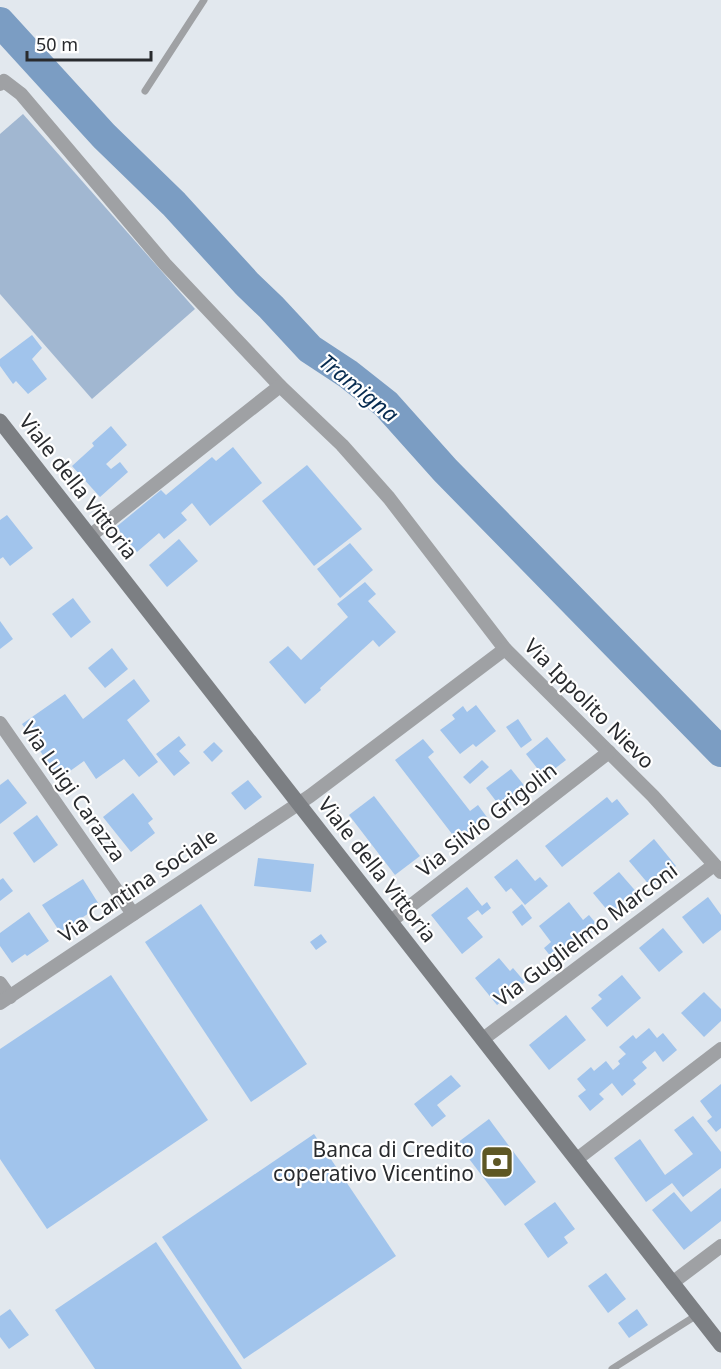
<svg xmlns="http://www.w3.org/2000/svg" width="721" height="1369" font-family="'Noto Sans',sans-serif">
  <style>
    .green { fill: #a1b7d1 }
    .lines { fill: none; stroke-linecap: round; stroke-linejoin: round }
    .river { stroke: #7b9dc3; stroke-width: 30 }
    .building { fill: #a1c4ec }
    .lane { stroke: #9fa1a4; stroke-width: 7 }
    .street { stroke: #9fa1a4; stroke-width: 14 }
    .secondary { stroke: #7c7f83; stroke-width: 15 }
    .labels { text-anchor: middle; stroke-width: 4.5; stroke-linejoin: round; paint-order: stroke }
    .street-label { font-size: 21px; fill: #292b2e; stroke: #fff }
    .poi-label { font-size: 21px; fill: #292b2e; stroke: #fff; text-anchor: end }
    .water-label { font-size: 22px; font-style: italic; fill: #062b50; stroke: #fff }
  </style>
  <rect width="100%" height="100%" fill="#e2e8ee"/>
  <path class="green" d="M23,114L195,309L92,399L0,294V134Z"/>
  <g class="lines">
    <path class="river" d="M0,22L104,136L174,204L247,284L271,307L310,349L348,374L386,404L445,470L721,752"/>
  </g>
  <g class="building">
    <path d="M32,335L42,348L32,359L47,379L28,394L16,381L13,384L0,366V359Z"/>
    <path d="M111,426L127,445L106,464L111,469L120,462L128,472L100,497L72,466L94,446L92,443Z"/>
    <path d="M233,447L262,483L210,526L192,503L181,513L187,520L164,539L159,533L137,552L116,527L161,490L166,495L212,457L216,461Z"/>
    <path d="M307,465L362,529L314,566L262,501Z"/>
    <path d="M7,515L33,548L10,566L3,557L0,559V520Z"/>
    <path d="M179,539L198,561L167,587L149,565Z"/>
    <path d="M350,543L373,570L340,598L317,569Z"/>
    <path d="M365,582L376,594L368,601L396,632L379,647L373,640L320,688L321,690L305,704L269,662L288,646L301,660L348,617L337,604Z"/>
    <path d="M73,598L91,622L71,638L52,614Z"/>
    <path d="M0,621L13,639L0,649Z"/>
    <path d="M112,648L128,669L105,688L88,668Z"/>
    <path d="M134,679L150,701L127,720L158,762L139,777L124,759L96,779L84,761L59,779L22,724L65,694L83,719Z"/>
    <path d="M476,705L496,731L476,747L473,744L460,754L440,730L455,719L452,715L463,706L467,712Z"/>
    <path d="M518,719L532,740L521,748L506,727Z"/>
    <path d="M179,736L186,745L179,751L190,763L174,776L156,754Z"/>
    <path d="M547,737L566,760L544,777L526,754Z"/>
    <path d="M423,739L434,752L428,757L470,811L478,805L489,820L459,843L395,760Z"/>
    <path d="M214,742L223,751L212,762L203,752Z"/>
    <path d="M482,760L489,767L470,784L463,777Z"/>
    <path d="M511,769L527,789L502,809L486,788Z"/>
    <path d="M8,779L27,803L0,824V785Z"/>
    <path d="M248,780L262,797L245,810L231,793Z"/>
    <path d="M133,793L153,819L148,823L155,833L131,852L103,817Z"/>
    <path d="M374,796L420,856L395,875L349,815Z"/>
    <path d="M607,797L612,803L617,799L629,814L562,867L545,846Z"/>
    <path d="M37,815L58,845L34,863L13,833Z"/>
    <path d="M654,839L676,866L651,887L629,861Z"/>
    <path d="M258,858L314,864L311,892L254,886Z"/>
    <path d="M517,859L535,881L540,877L548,886L525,905L511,888L506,892L494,877Z"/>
    <path d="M619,872L639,895L613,917L593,893Z"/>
    <path d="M3,878L13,891L0,901V880Z"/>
    <path d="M83,879L100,906L60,932L42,905Z"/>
    <path d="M467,887L482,906L487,902L491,908L482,915L478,910L467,918L483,937L462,954L431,915Z"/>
    <path d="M708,897L721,915V930L703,944L682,917Z"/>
    <path d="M569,902L583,920L589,915L599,927L555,962L544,948L551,942L539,926Z"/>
    <path d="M201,904L307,1064L251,1102L145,942Z"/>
    <path d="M522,904L532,918L522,926L512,912Z"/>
    <path d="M29,912L49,941L27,956L25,954L12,963L0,946V933Z"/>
    <path d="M663,928L683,952L659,972L639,948Z"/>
    <path d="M321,934L327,942L316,950L310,942Z"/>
    <path d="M499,958L510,971L513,968L525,982L497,1005L475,978Z"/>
    <path d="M111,975L208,1120L47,1229L0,1159V1049Z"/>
    <path d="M622,975L641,998L607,1027L591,1008L602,999L598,995Z"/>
    <path d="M704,992L721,1009V1021L704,1037L681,1013Z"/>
    <path d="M566,1015L586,1040L549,1070L529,1045Z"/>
    <path d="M649,1028L657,1038L663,1033L677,1050L663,1062L655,1051L642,1062L647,1068L633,1080L636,1084L622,1096L612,1083L599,1094L604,1099L590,1111L578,1096L586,1090L577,1079L591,1067L594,1071L606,1061L613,1070L620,1064L618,1061L626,1054L619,1047L633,1035L636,1039Z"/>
    <path d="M451,1075L461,1086L437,1105L446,1116L432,1127L414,1104Z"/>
    <path d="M721,1084V1128L716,1132L707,1121L712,1117L700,1101Z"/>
    <path d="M693,1116L721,1152V1168L683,1197L672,1183L646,1202L614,1158L640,1139L665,1175L693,1154L674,1130Z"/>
    <path d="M489,1119L536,1182L505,1206L457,1143Z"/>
    <path d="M314,1134L396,1256L244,1359L162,1237Z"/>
    <path d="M721,1188V1221L684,1250L652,1210L674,1192L691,1212Z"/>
    <path d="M555,1202L575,1229L564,1237L568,1243L548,1258L524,1224Z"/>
    <path d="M156,1242L242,1369H95L55,1310Z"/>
    <path d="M606,1273L626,1299L608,1313L588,1286Z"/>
    <path d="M10,1309L29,1335L9,1349L0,1337V1316Z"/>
    <path d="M637,1309L648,1325L629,1338L618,1323Z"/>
  </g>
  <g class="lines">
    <g class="lane">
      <path d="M145,91L204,0"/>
      <path d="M612,1369L697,1315"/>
    </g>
    <g class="street">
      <path d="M0,84L4,81L21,94L165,264L280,386L342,445L389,498L505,649L653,796L721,872"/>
      <path d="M90,536L280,386"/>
      <path d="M0,723L133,914"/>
      <path d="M391,921L609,752"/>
      <path d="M0,983L10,997"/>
      <path d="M0,1003L310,796L505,649"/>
      <path d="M483,1039L714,865"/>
      <path d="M577,1159L721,1049"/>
      <path d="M672,1283L721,1246"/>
    </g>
    <path class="secondary" d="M0,421L721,1345"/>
  </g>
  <defs>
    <symbol id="bank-square" viewBox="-11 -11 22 22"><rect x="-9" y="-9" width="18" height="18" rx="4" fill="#5e5724" stroke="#fff"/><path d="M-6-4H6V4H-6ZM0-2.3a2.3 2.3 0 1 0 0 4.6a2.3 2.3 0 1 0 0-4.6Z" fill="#fff"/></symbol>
  </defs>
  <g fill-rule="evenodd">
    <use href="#bank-square" x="478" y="1143" width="38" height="38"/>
  </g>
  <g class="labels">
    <g class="street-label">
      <text transform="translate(78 487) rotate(52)" y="7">Viale della Vittoria</text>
      <text transform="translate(589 704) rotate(45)" y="7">Via Ippolito Nievo</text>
      <text transform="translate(73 792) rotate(55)" y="7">Via Luigi Carazza</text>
      <text transform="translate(487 820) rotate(-38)" y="7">Via Silvio Grigolin</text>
      <text transform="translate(377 870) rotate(52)" y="7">Viale della Vittoria</text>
      <text transform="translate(138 886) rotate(-34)" y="7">Via Cantina Sociale</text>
      <text transform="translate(586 935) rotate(-37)" y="7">Via Guglielmo Marconi</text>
    </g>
    <g class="poi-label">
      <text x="474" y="1157">Banca di Credito<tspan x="474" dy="24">coperativo Vicentino</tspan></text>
    </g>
    <g class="water-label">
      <text transform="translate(359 388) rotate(39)" y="8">Tramigna</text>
    </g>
  </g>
  <path d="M27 51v9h124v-9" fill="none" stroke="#292b2e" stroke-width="3"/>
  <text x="36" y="51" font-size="18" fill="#292b2e" stroke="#ffffff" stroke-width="4.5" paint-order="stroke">50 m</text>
</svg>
